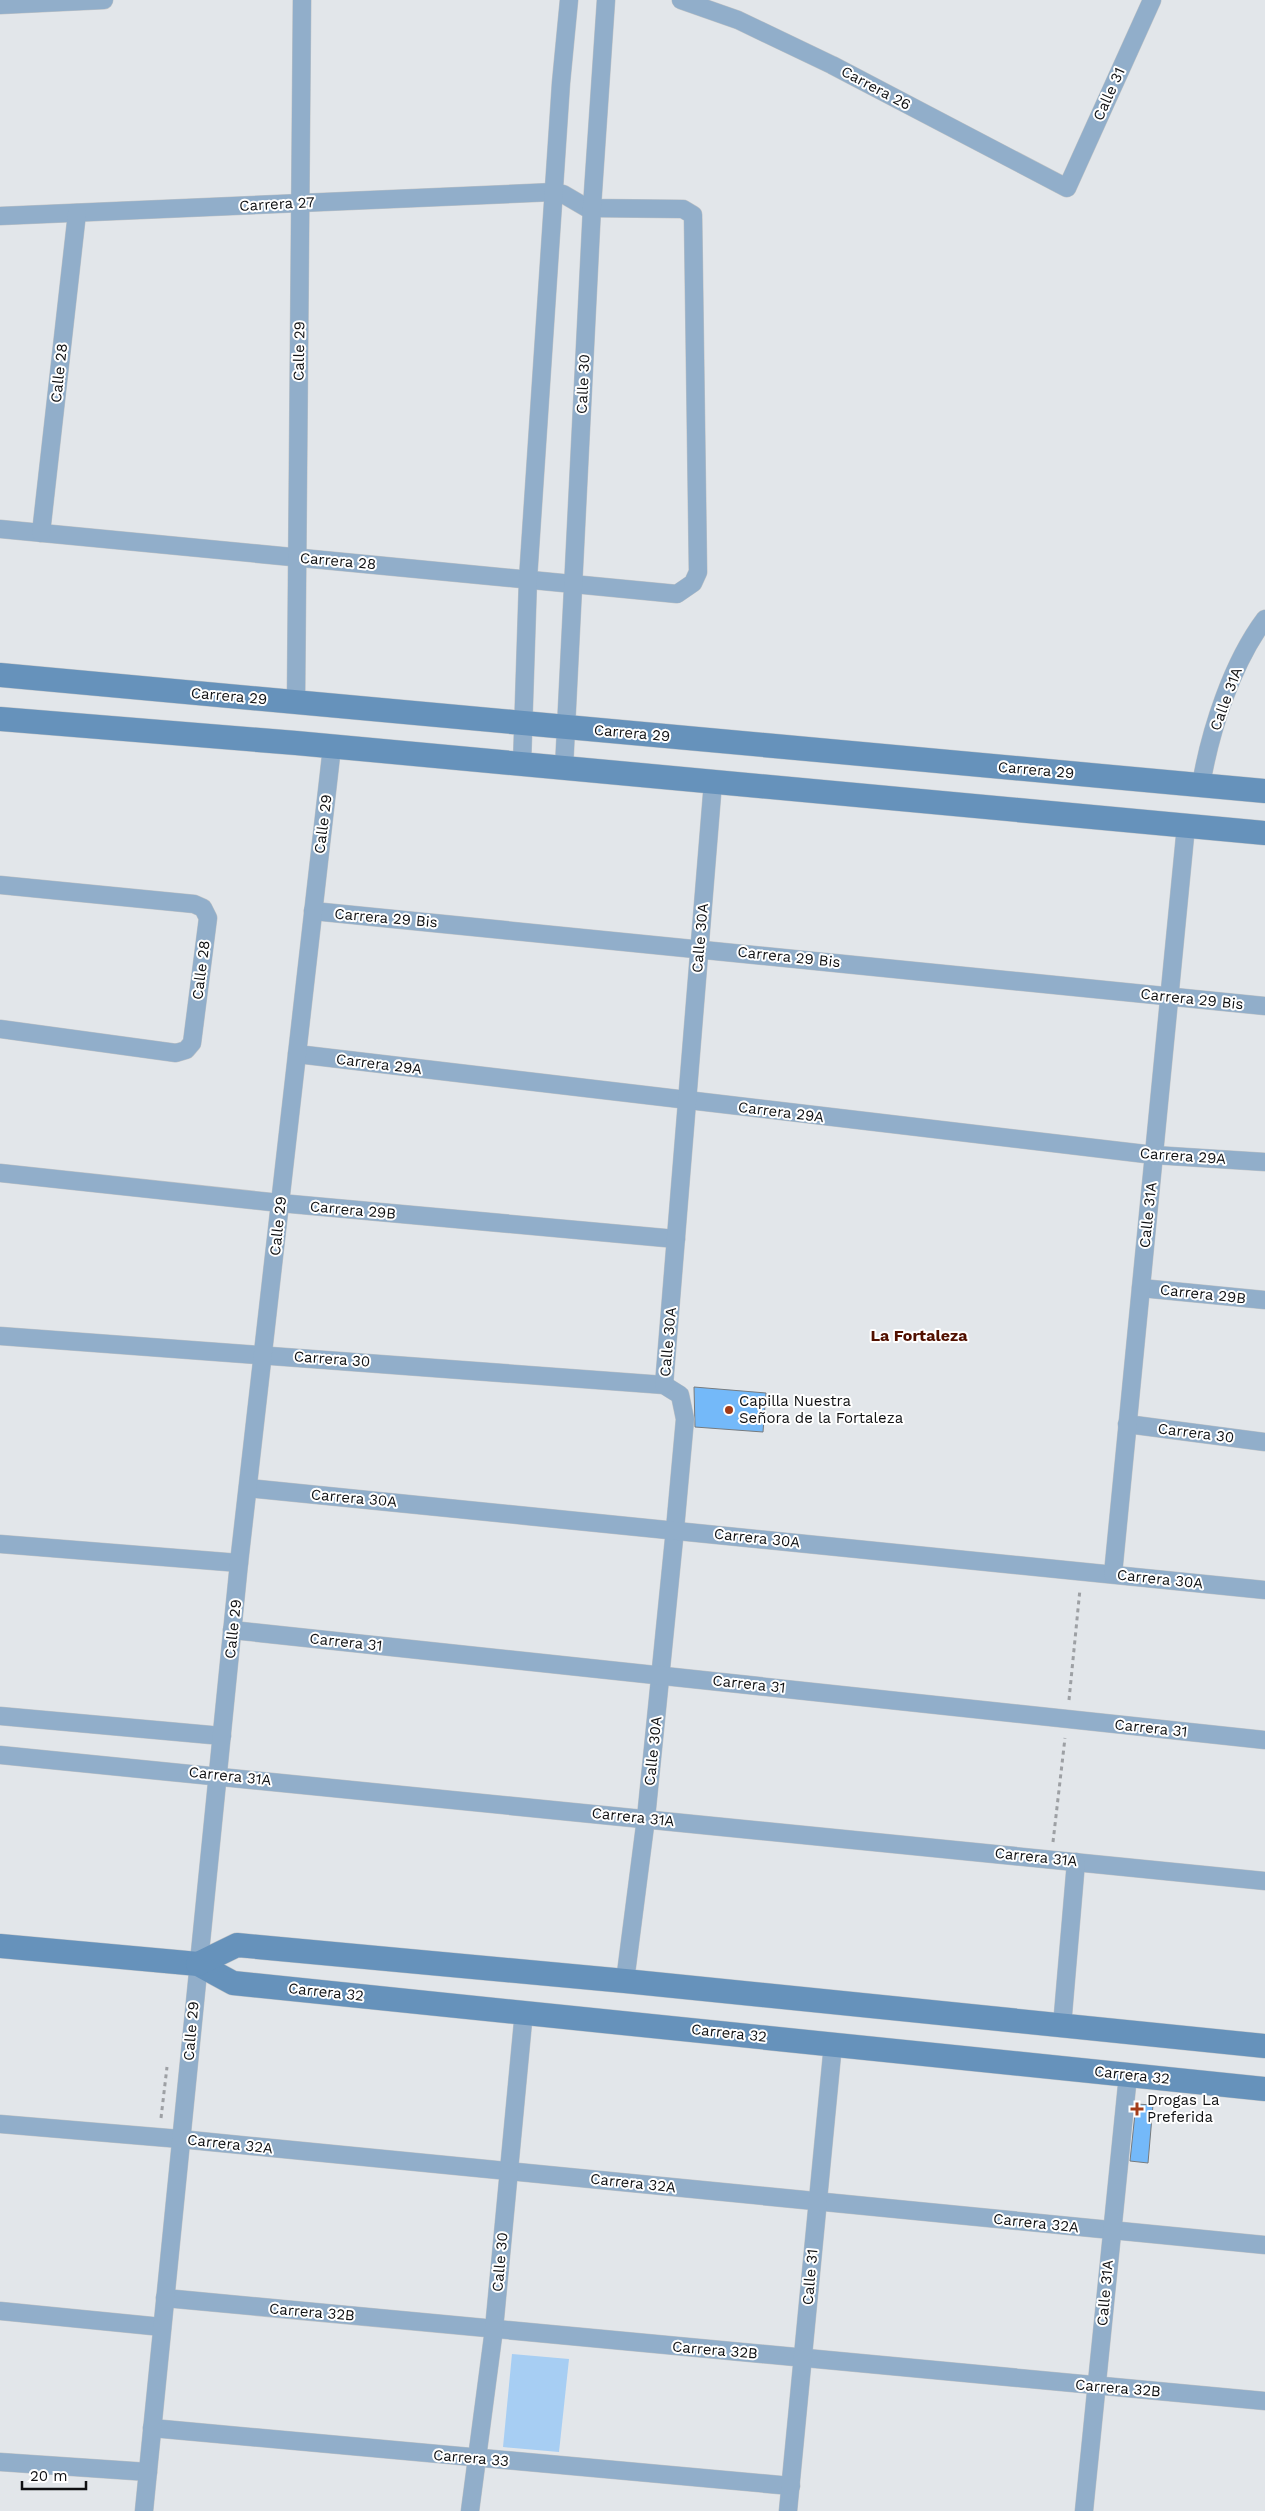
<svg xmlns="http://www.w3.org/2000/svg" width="1265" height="2511" font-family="'Work Sans',sans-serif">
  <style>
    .green { fill: #a7cef3 }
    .building { fill: #74b9f9; stroke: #777b7e }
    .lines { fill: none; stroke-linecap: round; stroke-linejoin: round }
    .street-casing { stroke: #c0c4c7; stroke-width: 19 }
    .secondary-casing { stroke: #c0c4c7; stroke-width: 25 }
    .path { stroke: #9da0a4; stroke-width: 3; stroke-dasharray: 4 4; stroke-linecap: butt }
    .street { stroke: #91aeca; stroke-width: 18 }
    .secondary { stroke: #6692bb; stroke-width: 24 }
    .poi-dot { fill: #a33c19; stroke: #fff; stroke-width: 2 }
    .labels { text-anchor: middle; stroke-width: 4; stroke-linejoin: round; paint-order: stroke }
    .street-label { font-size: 15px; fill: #0f1012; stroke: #fff }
    .poi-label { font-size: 15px; fill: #0f1012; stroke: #fff; text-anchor: start }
    .neighbourhood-label { font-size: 16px; font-weight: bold; fill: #511000; stroke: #fff }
  </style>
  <rect width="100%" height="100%" fill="#e2e6ea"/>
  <path class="green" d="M512,2354L569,2359L559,2452L503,2447Z"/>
  <g class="building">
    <path d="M694,1387L766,1393L763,1432L695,1427Z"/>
    <path d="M1136,2104L1153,2105L1148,2163L1130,2161Z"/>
  </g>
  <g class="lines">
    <defs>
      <g id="street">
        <path d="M681,0L738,20L832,65L1067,188L1152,0"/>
        <path d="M0,5L104,0"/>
        <path d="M0,216L554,192L563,194L587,208L683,209L693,215L698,572L693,583L677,594L0,529"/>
        <path d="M41,533L77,213"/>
        <path d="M296,702L302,0"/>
        <path d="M522,764L528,579L561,83L569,0"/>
        <path d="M564,768L592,207L606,0"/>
        <path d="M1201,785C1210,731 1232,663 1265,619"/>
        <path d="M0,885L194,904L203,908L208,918L192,1043L186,1050L176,1053L0,1029"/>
        <path d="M313,911L1265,1006"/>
        <path d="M297,1054L1154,1155L1265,1162"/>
        <path d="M0,1173L280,1203L676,1239"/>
        <path d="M1141,1288L1265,1300"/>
        <path d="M0,1336L664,1385L680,1395L685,1419L675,1529L646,1818L625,1981"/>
        <path d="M664,1385L713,782"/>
        <path d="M1127,1424L1265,1442"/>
        <path d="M248,1488L1265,1590"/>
        <path d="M0,1544L239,1563"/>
        <path d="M1113,1574L1186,826"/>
        <path d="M232,1630L1265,1740"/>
        <path d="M0,1716L222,1736"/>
        <path d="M0,1755L1265,1881"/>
        <path d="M1062,2026L1076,1862"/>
        <path d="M0,2124L180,2139L1265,2245"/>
        <path d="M165,2298L1265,2401"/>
        <path d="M0,2311L162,2327"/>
        <path d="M152,2428L791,2486"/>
        <path d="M0,2462L148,2472"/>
        <path d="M144,2511L239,1563L332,747"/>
        <path d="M470,2511L494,2329L524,2011"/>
        <path d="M788,2511L833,2044"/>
        <path d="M1084,2511L1128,2075"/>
      </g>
      <g id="secondary">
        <path d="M0,675L1265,791"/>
        <path d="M0,719L296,743L1265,833"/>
        <path d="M0,1946L198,1964L233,1983L1265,2089"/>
        <path d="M198,1964L237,1945L625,1981L1265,2046"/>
      </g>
    </defs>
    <use href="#street" class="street-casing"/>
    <use href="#secondary" class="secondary-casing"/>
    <g class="path">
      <path d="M1069,1700L1080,1589"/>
      <path d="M1053,1842L1065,1738"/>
      <path d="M161,2118L167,2067"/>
    </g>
    <use href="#street" class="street"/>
    <use href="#secondary" class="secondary"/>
  </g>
  <g class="poi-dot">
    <circle cx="729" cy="1410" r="5"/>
    <path d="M1134.5 2101.5h5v5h5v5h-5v5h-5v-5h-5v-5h5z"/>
  </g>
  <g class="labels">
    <g class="street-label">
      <text transform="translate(876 88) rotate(28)" y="5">Carrera 26</text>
      <text transform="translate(1109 94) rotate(-66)" y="5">Calle 31</text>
      <text transform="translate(277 204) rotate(-3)" y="5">Carrera 27</text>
      <text transform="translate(299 351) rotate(-89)" y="5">Calle 29</text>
      <text transform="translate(59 373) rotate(-84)" y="5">Calle 28</text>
      <text transform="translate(583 384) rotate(-87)" y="5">Calle 30</text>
      <text transform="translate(338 561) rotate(5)" y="5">Carrera 28</text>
      <text transform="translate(229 696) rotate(5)" y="5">Carrera 29</text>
      <text transform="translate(1226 699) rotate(-70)" y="5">Calle 31A</text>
      <text transform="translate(632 733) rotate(5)" y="5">Carrera 29</text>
      <text transform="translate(1036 770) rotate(5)" y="5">Carrera 29</text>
      <text transform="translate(323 824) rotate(-83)" y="5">Calle 29</text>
      <text transform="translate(386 918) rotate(5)" y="5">Carrera 29 Bis</text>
      <text transform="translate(700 938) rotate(-85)" y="5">Calle 30A</text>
      <text transform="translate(789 957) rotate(6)" y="5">Carrera 29 Bis</text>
      <text transform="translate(201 970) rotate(-83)" y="5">Calle 28</text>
      <text transform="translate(1192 999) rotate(6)" y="5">Carrera 29 Bis</text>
      <text transform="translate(379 1064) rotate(7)" y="5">Carrera 29A</text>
      <text transform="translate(781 1112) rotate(7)" y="5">Carrera 29A</text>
      <text transform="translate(1183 1156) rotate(4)" y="5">Carrera 29A</text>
      <text transform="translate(353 1210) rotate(5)" y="5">Carrera 29B</text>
      <text transform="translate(1148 1215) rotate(-84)" y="5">Calle 31A</text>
      <text transform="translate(278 1226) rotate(-84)" y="5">Calle 29</text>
      <text transform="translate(1203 1294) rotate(6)" y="5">Carrera 29B</text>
      <text transform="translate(668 1342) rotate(-85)" y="5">Calle 30A</text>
      <text transform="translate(332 1359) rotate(4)" y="5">Carrera 30</text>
      <text transform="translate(1196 1433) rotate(7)" y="5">Carrera 30</text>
      <text transform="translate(354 1498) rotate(5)" y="5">Carrera 30A</text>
      <text transform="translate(757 1538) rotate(6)" y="5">Carrera 30A</text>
      <text transform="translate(1160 1579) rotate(6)" y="5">Carrera 30A</text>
      <text transform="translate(233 1629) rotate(-84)" y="5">Calle 29</text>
      <text transform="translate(346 1642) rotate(6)" y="5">Carrera 31</text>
      <text transform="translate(749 1684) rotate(6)" y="5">Carrera 31</text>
      <text transform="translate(1151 1728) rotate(6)" y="5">Carrera 31</text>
      <text transform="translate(653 1751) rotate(-84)" y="5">Calle 30A</text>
      <text transform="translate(230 1776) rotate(6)" y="5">Carrera 31A</text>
      <text transform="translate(633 1817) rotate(6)" y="5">Carrera 31A</text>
      <text transform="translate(1036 1857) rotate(6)" y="5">Carrera 31A</text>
      <text transform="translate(326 1992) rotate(6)" y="5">Carrera 32</text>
      <text transform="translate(191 2031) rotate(-85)" y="5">Calle 29</text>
      <text transform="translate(729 2033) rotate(6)" y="5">Carrera 32</text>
      <text transform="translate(1132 2075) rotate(6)" y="5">Carrera 32</text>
      <text transform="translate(230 2144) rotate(6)" y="5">Carrera 32A</text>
      <text transform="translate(633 2183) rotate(6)" y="5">Carrera 32A</text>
      <text transform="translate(1036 2223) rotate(6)" y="5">Carrera 32A</text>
      <text transform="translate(500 2262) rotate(-85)" y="5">Calle 30</text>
      <text transform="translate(810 2277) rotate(-85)" y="5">Calle 31</text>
      <text transform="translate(1105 2293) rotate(-85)" y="5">Calle 31A</text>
      <text transform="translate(312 2312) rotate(5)" y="5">Carrera 32B</text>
      <text transform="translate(715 2350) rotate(5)" y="5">Carrera 32B</text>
      <text transform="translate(1118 2388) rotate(5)" y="5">Carrera 32B</text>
      <text transform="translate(471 2458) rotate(5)" y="5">Carrera 33</text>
    </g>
    <g class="poi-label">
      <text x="739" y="1406">Capilla Nuestra<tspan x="739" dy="17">Señora de la Fortaleza</tspan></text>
      <text x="1147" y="2105">Drogas La<tspan x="1147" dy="17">Preferida</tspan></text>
    </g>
    <g class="neighbourhood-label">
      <text x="919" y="1341">La Fortaleza</text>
    </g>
  </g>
  <path d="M22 2481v8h64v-8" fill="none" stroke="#0f1012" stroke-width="2.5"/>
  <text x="30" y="2481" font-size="15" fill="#0f1012" stroke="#ffffff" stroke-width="4" paint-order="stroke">20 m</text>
</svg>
